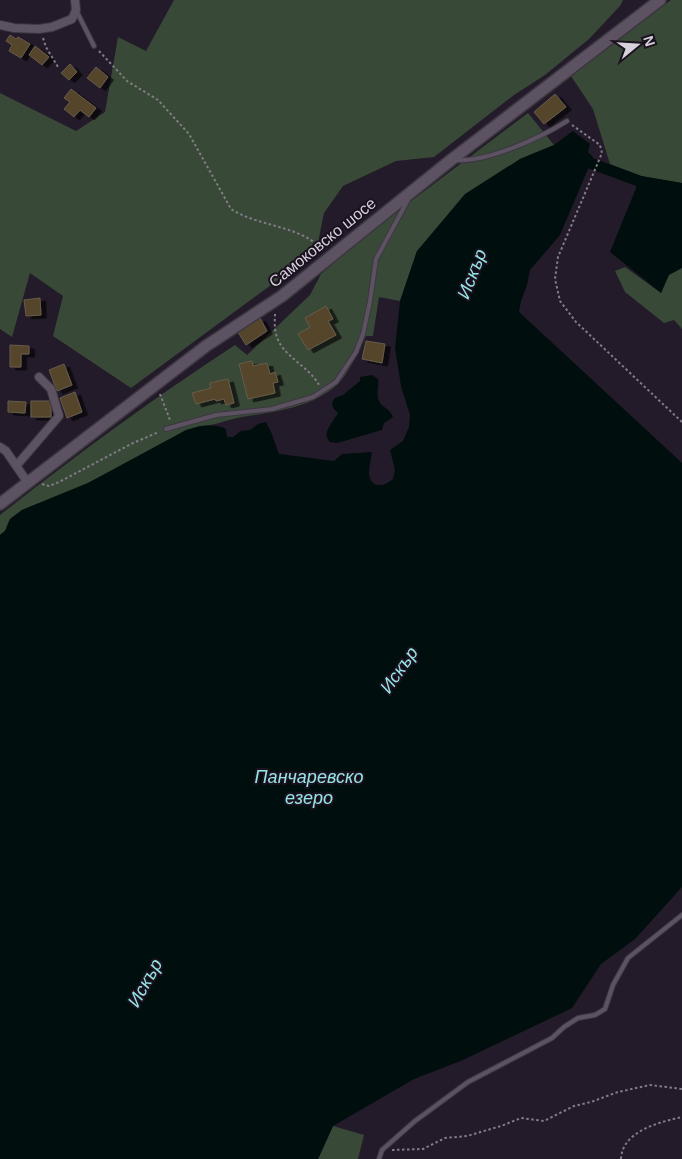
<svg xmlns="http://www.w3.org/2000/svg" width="682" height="1159" font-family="Arial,sans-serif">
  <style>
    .green { fill: #394937 }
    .water { fill: #000e0e }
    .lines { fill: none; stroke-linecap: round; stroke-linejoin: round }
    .canal { stroke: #000e0e; stroke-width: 11 }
    .building { fill: #55442a; stroke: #665c4b; filter: url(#shadow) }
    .lane-casing { stroke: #3d3741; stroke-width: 6 }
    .street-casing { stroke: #3d3741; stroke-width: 10 }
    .secondary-casing { stroke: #3d3741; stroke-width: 14 }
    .path { stroke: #837c88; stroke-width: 2; stroke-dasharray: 2.5 2.5; stroke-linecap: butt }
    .lane { stroke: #5c5262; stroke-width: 4 }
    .street { stroke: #5c5262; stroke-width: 8 }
    .secondary { stroke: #5c5262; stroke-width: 11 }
    .labels { text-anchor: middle; stroke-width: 4; stroke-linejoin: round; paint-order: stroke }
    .street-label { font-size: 16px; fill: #d7d1db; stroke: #1a121f }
    .water-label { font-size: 18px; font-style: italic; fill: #97e4e5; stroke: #1a121f }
  </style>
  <defs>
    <filter id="shadow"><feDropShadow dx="5.5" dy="3" stdDeviation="0" flood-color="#0009"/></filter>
  </defs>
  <rect width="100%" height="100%" fill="#231b29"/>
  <g class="green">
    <path d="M174,0H623L620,6L589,39L545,75L514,95L434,157L396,161L343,186L324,213L316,252L131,388L53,336L63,296L30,273L12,337L0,329V93L76,131L105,112L118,37L146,51Z"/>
    <path d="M671,0H682V183L641,176L610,164L593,109L571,76Z"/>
    <path d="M528,113L554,145L520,159L417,251L400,301L379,297L373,336H366C360,349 347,376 337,385C310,409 271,412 237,418C224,421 213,426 199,426L88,483L22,510L10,519L5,531L0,535V515C76,455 154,398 235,345L247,355L310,295L321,274L366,235Z"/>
    <path d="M681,244L682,246V329L674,320L664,323L625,292L615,271L625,267L661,293Z"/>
    <path d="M333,1126L364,1135L358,1159H318Z"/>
  </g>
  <g class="water">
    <path d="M573,131L590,144L588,152L593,157L560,235L530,270L527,285L521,301L519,312L682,463V887L635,939L601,964L572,1008L463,1060L414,1079L333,1126L318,1159H0V535L5,531L10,519L22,510L88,483L186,430C199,426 213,423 226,429L227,437H233L241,431L250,430L258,424L266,422L271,432L279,454L334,461L342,454L372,452C371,458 369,466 369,473C370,489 384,487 393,479L395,470L390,450L403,441L409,427L410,415L401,386L395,348L400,301L417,251L465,194L520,159L554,145Z"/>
    <path d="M641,176L682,183V268L669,275L661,293L610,252Z"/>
    <path d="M372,375L378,379C379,386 376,394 379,401C382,408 390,408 393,417L384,423L382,430L337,443L330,442C321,433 333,422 338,413L333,408L332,403L335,398L343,395L360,381V377Z"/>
  </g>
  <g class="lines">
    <path class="canal" d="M590,163L639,181L647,192"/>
  </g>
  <g class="building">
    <path d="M10,35L16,39L18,37L30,44L21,58L9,51L12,45L6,41Z"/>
    <path d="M35,46L49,57L42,65L29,55Z"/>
    <path d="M70,64L77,72L69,80L61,73Z"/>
    <path d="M96,67L108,77L100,88L87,78Z"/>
    <path d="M71,89L96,108L89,117L80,110L74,117L64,109L70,102L64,98Z"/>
    <path d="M555,94L566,107L544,124L534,112Z"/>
    <path d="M40,298L41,315L26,316L24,300Z"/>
    <path d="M326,306L333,319L328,321L336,335L308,350L298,334L310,327L305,318Z"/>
    <path d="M260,318L267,331L246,345L238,332Z"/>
    <path d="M366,341L385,344L382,363L362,359Z"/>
    <path d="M10,345L29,346V354H21V367H10Z"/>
    <path d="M252,361L253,366L267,363L270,374L275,372L278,382L273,383L275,393L248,399L239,364Z"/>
    <path d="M64,364L72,385L57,391L49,370Z"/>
    <path d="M228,379L234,403L226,405L224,399L216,401L215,399L196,404L192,393L211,388L210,383Z"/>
    <path d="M75,392L82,412L67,418L60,398Z"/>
    <path d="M8,401L26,402L25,413L8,412Z"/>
    <rect x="31" y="401" width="20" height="16"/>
  </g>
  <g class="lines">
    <defs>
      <g id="lane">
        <path d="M77,12L94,46"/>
        <path d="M455,160C486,163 540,138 567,121"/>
        <path d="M166,429L216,415L272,409L313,397L336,382L356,352L363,334L370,301L376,259L408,200"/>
        <path d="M379,1159L382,1150L415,1121L468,1082L552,1038L564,1027L578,1018L595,1015L605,1009L613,985L628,958L682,915"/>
      </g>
      <g id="street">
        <path d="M0,25L14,28L39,29L52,27L72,19L76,10L75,0"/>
        <path d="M0,447L6,451L28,483"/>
        <path d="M17,465L59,416L51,389L39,377"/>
      </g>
      <path id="secondary" d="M0,504L206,346L282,296L451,160L660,0"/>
    </defs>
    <use href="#lane" class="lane-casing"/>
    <use href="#street" class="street-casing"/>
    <use href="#secondary" class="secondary-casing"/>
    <g class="path">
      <path d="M43,38L46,47L58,67"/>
      <path d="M99,51L127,81L158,100L189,134L231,209C259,227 299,225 322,249"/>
      <path d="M572,125L600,145L602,153L558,257L555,279L560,301L576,322L682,422"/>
      <path d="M275,314C275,320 274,327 276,334C281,356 309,366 319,385"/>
      <path d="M160,394L170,420"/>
      <path d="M42,484L49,486L59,482L133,443L159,432"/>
      <path d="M392,1150L423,1149L445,1138L467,1136L501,1126L521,1118L544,1121L574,1106L591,1102L618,1092L650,1085L682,1089"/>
      <path d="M621,1159C622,1131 660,1122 682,1117"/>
    </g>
    <use href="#lane" class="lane"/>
    <use href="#street" class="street"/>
    <use href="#secondary" class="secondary"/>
  </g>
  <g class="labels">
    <g class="street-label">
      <text transform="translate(322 242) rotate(-39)" y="6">Самоковско шосе</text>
    </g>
    <g class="water-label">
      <text transform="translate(472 274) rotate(-69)" y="6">Искър</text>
      <text transform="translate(399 670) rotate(-55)" y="6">Искър</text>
      <text x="309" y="783">Панчаревско<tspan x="309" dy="21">езеро</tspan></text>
      <text transform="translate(145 983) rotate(-61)" y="6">Искър</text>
    </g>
  </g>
  <g transform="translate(637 45) rotate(72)" stroke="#1a121f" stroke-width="4" paint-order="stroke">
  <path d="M0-4L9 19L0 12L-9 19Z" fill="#d7d1db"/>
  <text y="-8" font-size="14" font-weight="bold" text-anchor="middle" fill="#d7d1db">N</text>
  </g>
</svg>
